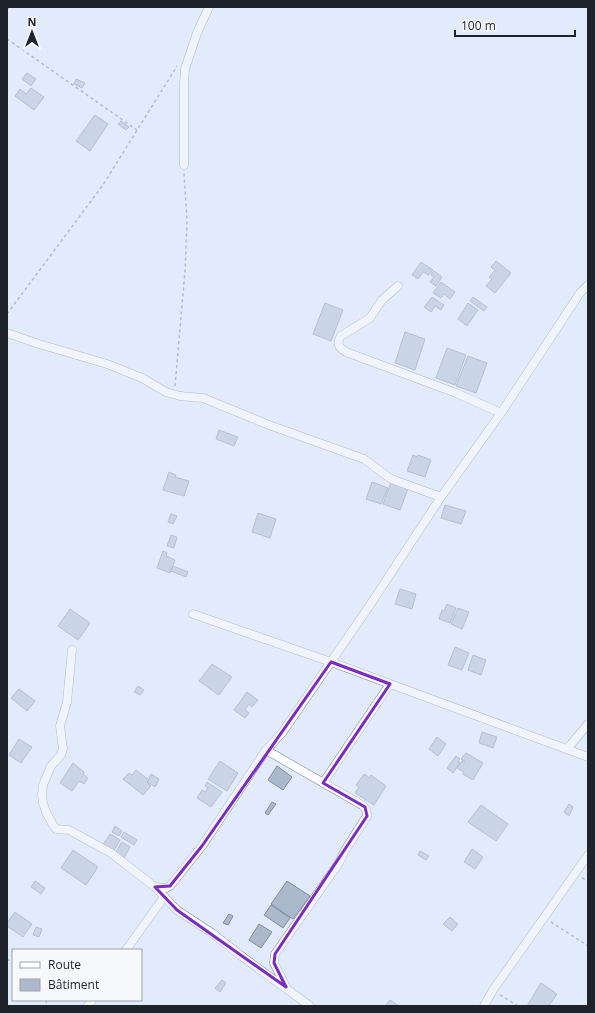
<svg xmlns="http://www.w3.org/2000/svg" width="595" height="1013" font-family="'Open Sans',sans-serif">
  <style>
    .building { fill: #acb9cc; stroke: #818c9f }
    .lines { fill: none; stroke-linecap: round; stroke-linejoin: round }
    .street-casing { stroke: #798496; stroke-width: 9 }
    .path { stroke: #7d8490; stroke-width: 1.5; stroke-dasharray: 3 3; stroke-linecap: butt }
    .street { stroke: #fff; stroke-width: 8 }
    .marked { fill: none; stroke: #7b2cbf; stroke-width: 3; stroke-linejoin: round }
  </style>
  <rect width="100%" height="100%" fill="#e1ebfc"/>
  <g class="building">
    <path d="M27,73L36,79L31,86L22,79Z"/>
    <path d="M76,79L85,83L82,88L74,84Z"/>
    <path d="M31,88L44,97L34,110L15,96L20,89L26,94Z"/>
    <path d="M95,115L108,124L90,151L76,141Z"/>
    <path d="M121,121L129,127L126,130L118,124Z"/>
    <path d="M496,261L511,273L495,293L486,286L492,279L489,277L495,270L491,267Z"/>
    <path d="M421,262L433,270L429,275L423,272L418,279L412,275Z"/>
    <path d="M434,271L442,277L436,286L430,282L434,277L431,275Z"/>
    <path d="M441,282L455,292L450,299L444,294L441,298L433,293Z"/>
    <path d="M432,297L444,305L441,310L435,306L431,312L424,307Z"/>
    <path d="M473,297L487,307L484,311L470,301Z"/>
    <path d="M325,303L343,310L331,341L313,334Z"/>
    <path d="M468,303L478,310L467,326L458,319Z"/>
    <path d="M405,332L425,339L415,370L395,363Z"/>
    <path d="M447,348L466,355L455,385L436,378Z"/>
    <path d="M468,356L487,363L476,393L456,386Z"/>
    <path d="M219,430L238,437L234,446L216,439Z"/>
    <path d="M413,455L417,457L418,455L431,460L425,477L407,471Z"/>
    <path d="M169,472L176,475L175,477L189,481L184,496L163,490Z"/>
    <path d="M392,480L409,486L400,510L383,504Z"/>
    <path d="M372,482L388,488L381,504L366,499Z"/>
    <path d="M445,505L466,511L461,524L441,518Z"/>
    <path d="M258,513L276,519L270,538L252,532Z"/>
    <path d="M171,514L177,516L173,524L168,522Z"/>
    <path d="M171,535L177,537L174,548L167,546Z"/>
    <path d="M163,551L167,553L166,556L175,560L170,573L157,568Z"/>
    <path d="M173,566L188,572L186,577L171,571Z"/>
    <path d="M400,589L416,594L412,609L395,604Z"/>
    <path d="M447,604L456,608L450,623L439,619L442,610L444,611Z"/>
    <path d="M458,608L469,612L462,629L451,624Z"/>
    <path d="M70,609L90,623L78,640L58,626Z"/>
    <path d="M455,647L469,653L462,670L448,665Z"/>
    <path d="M473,655L486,660L481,675L468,670Z"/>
    <path d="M212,664L232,677L219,695L199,681Z"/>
    <path d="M138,686L144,690L140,695L134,692Z"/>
    <path d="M19,689L35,701L27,711L11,698Z"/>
    <path d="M247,692L258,700L252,707L249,704L245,710L249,713L245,718L234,710Z"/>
    <path d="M482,732L497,737L493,748L479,743Z"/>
    <path d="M437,737L446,744L438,756L429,749Z"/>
    <path d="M19,739L32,747L21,763L9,755Z"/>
    <path d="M466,753L483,763L473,780L463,774L464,772L457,768L462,761L465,762L461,759Z"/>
    <path d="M456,756L460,759L458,762L460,763L453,773L447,768Z"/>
    <path d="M220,761L238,773L227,791L208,779Z"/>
    <path d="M73,763L84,772L83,774L88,778L84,784L79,781L72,791L60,783Z"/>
    <path d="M277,766L292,777L283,790L268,780Z"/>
    <path d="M136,770L149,780L147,782L151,786L143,795L123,779L129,773L132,775Z"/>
    <path d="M151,774L159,779L155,787L148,782Z"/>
    <path d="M364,774L370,778L371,775L386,786L374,805L355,793L359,787L356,785Z"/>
    <path d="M207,782L222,792L211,807L197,798L202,790L205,792L208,788L205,786Z"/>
    <path d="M272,802L276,804L268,815L265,813Z"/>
    <path d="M569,804L573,807L569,816L564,812Z"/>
    <path d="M481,805L508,824L496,841L468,822Z"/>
    <path d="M115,826L122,831L119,836L112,832Z"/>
    <path d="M124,832L137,840L134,845L121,837Z"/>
    <path d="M110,834L120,840L113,852L102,846Z"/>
    <path d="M122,842L130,847L124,858L115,853Z"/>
    <path d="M472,849L483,857L475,869L464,862Z"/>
    <path d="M73,850L98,867L86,885L61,868Z"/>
    <path d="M420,851L429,856L426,860L418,855Z"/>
    <path d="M35,881L45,888L41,894L31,887Z"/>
    <path d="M287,881L310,896L293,919L271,904Z"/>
    <path d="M271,905L290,918L283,928L264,915Z"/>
    <path d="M15,912L32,924L23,937L7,926V923Z"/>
    <path d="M229,914L233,916L228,925L223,923Z"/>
    <path d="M450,917L458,924L452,931L443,924Z"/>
    <path d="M259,924L272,932L261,948L249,940Z"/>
    <path d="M36,927L42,929L39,937L33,935Z"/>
    <path d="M222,980L226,983L220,992L215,988Z"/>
    <path d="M541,983L557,994L549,1006H527Z"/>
    <path d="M390,1000L399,1006H385Z"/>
  </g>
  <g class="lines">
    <defs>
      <g id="street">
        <path d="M184,165V83L185,69L197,33L209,7"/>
        <path d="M398,286L382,300L370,318L341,336C336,343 339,348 346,352L456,393L501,413"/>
        <path d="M7,333L39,344L107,364L142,378L166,392L180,396L203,398L269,425L364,459L391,479L441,497"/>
        <path d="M193,614L331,662L588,757"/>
        <path d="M72,650L67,702L60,726L63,749L61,755L51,766L43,785L42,795L43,803L46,812L53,825L56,829L69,830L111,853L155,887L177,910L212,933L240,955L310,1006"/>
        <path d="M567,749L588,724"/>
        <path d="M266,750L362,805C366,808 367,811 367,816L344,852L339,863L275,954L274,963L286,987"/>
        <path d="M323,783L390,684"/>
        <path d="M155,887L166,888L170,886L202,846L266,750L282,733L370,605L441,497L501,413L580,293L588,285"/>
        <path d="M126,950L164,897"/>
        <path d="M88,1006L92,1000"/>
        <path d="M484,1006L493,990L588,855"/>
      </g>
    </defs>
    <use href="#street" class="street-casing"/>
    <g class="path">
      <path d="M7,10L9,7"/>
      <path d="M7,39L137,130"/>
      <path d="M7,314L103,185L177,66"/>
      <path d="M175,386L185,271L187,221L184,173"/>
      <path d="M582,878L588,881"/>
      <path d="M551,922L588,946"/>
      <path d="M7,959L13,963"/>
      <path d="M500,995L518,1006"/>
      <path d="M46,1000L47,1006"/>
    </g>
    <use href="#street" class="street"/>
  </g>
  <path d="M0 0H595V1013H0ZM331,662L390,684L323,783L365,807L367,816L275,954L274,963L286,987L177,910L155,887L170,886L202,846Z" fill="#e1ebfc" fill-opacity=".55" fill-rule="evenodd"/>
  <path class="marked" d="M331,662L390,684L323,783L365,807L367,816L275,954L274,963L286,987L177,910L155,887L170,886L202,846Z"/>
  <rect width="595" height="1013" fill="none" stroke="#1e222a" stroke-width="16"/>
  <rect x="12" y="949" width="130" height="52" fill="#f6f8fc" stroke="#a0a2a8"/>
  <rect x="20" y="962" width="20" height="6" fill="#ffffff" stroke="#a0a2a8"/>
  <text x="48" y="969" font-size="12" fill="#1e222a">Route</text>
  <rect x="20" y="979" width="20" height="12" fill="#acb9cc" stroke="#a0a2a8"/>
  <text x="48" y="989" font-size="12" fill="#1e222a">Bâtiment</text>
  <g transform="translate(32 32)" stroke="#f6f8fc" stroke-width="3" paint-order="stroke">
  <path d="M0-3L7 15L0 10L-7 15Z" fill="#1e222a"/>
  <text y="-6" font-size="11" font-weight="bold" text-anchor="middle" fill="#1e222a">N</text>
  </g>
  <path d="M455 30v6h120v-6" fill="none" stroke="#1e222a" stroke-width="2"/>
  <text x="461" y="30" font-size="12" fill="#1e222a" stroke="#f6f8fc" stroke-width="3" paint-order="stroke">100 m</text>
</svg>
